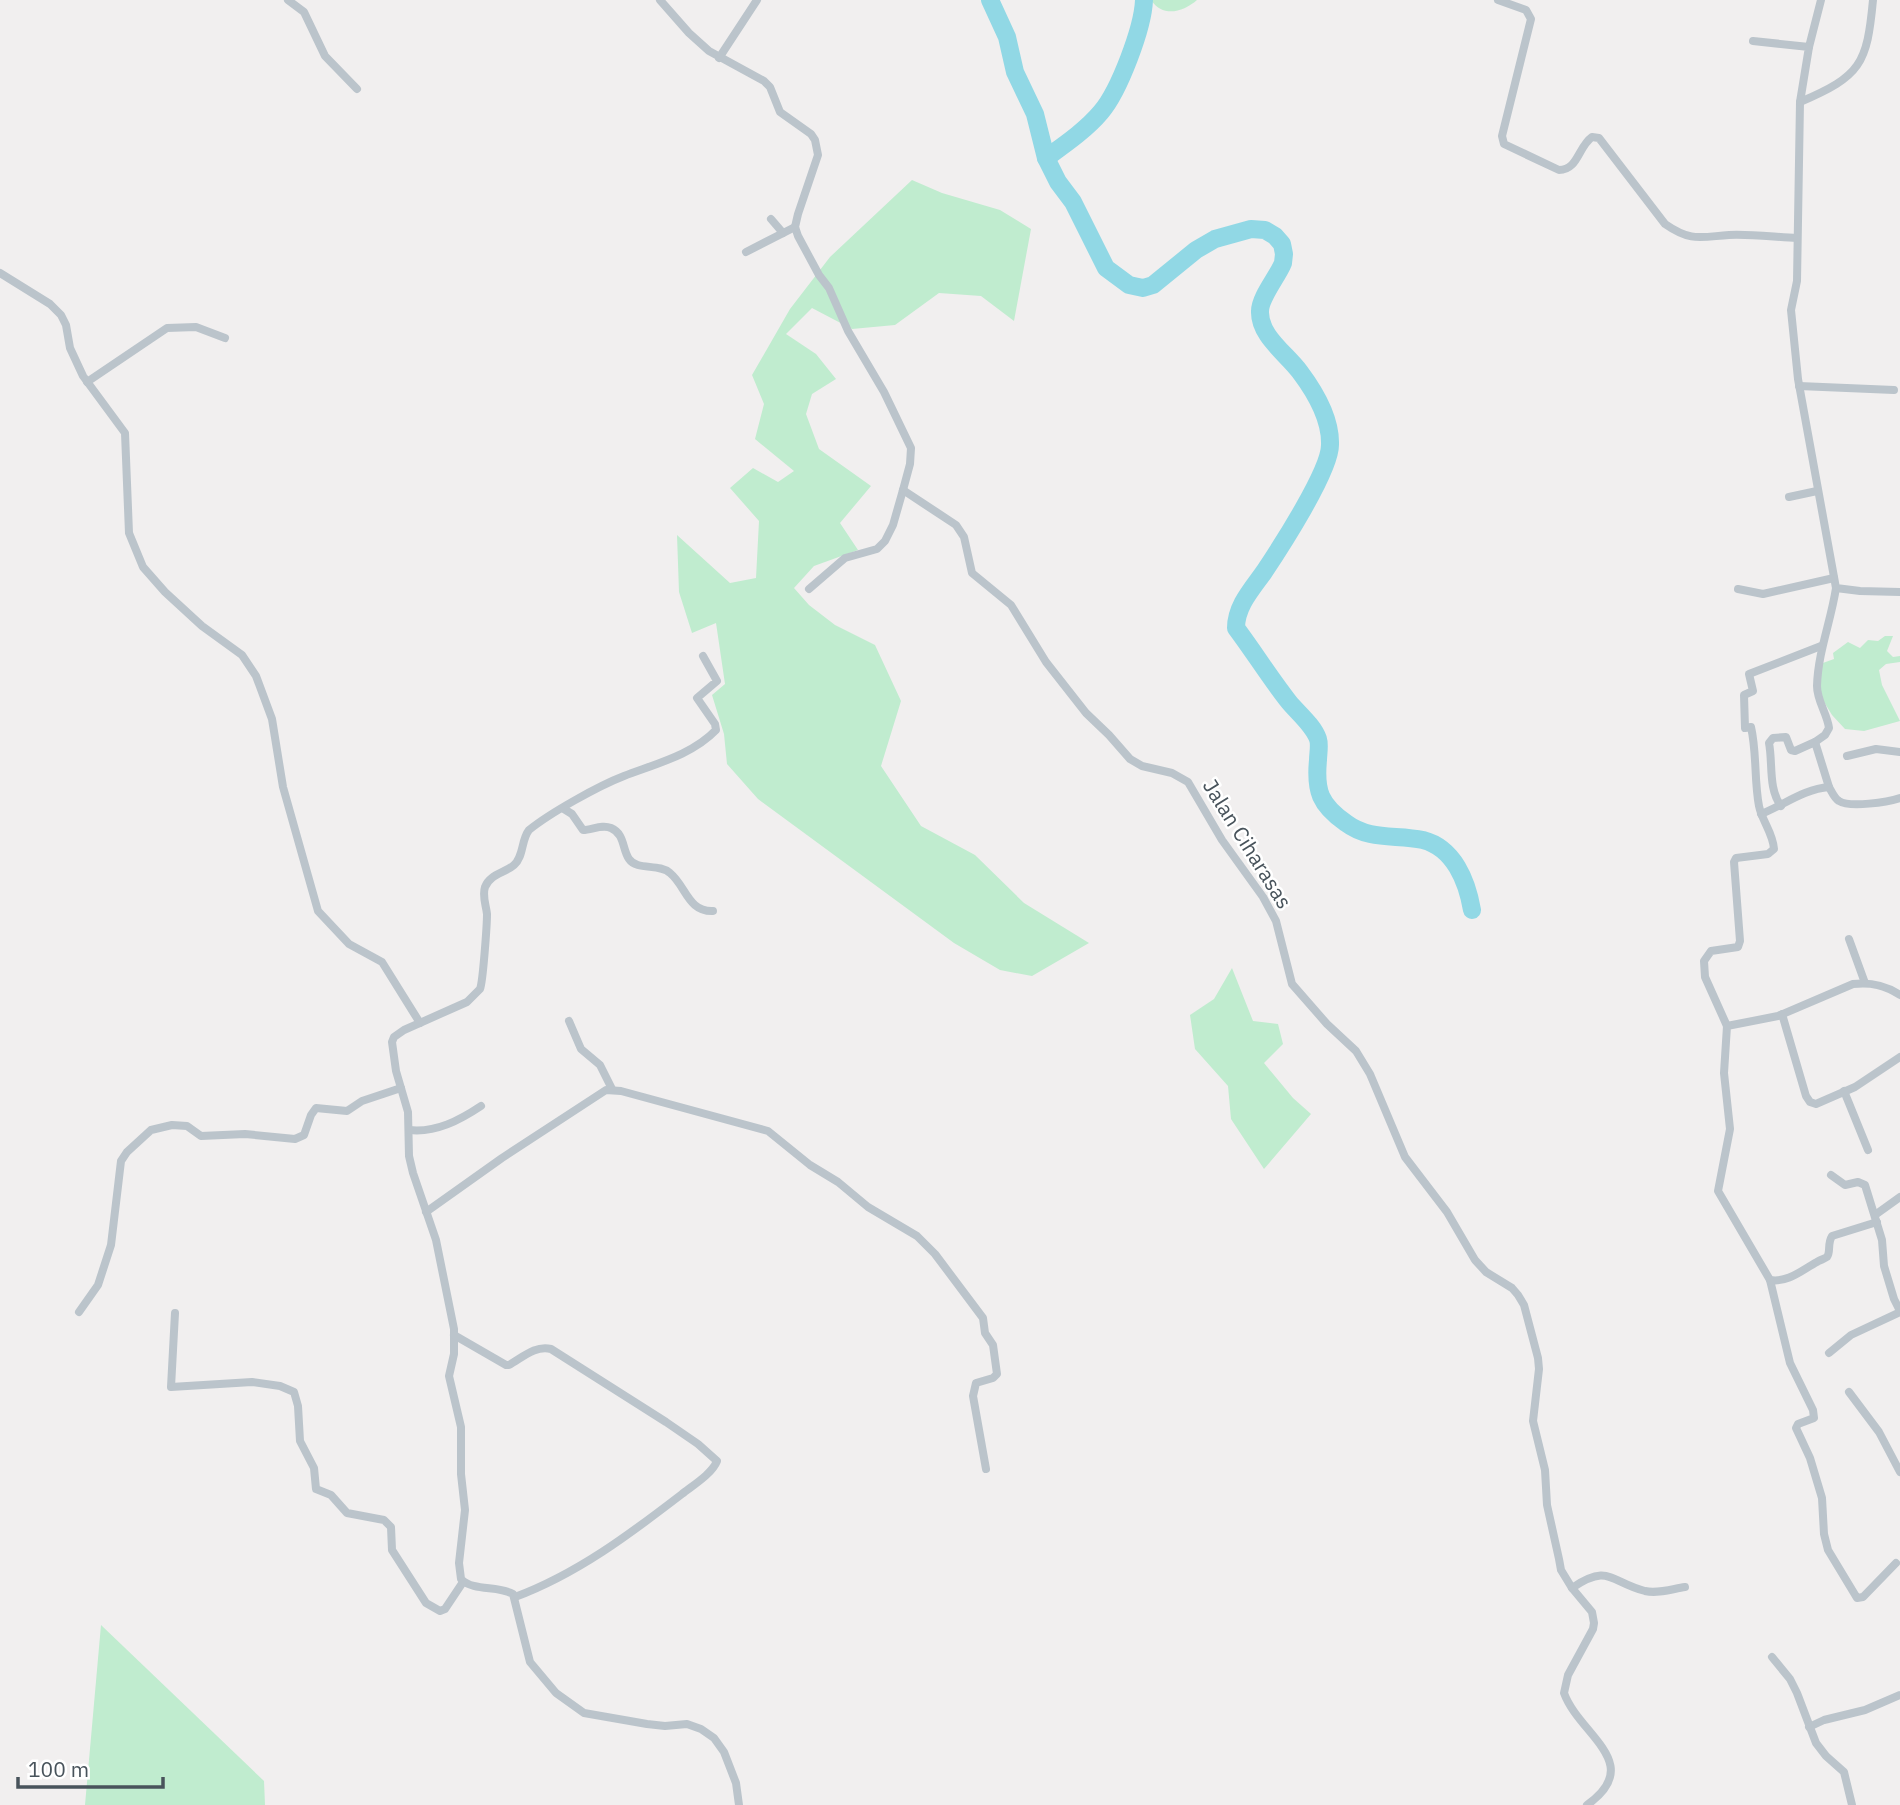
<svg xmlns="http://www.w3.org/2000/svg" width="1900" height="1805" font-family="'IBM Plex Sans',sans-serif">
  <style>
    .green { fill: #c0eccf }
    .lines { fill: none; stroke-linecap: round; stroke-linejoin: round }
    .river { stroke: #91d8e5; stroke-width: 18 }
    .minor { stroke: #bbc4cb; stroke-width: 8 }
    .labels { text-anchor: middle; stroke-width: 5; stroke-linejoin: round; paint-order: stroke }
    .street-label { font-size: 21px; fill: #48535b; stroke: #fff }
  </style>
  <rect width="100%" height="100%" fill="#f1efef"/>
  <g class="green">
    <path d="M1151,0H1197C1183,12 1163,18 1151,0Z"/>
    <path d="M912,180L942,193L1000,210L1031,229L1014,321L981,296L939,293L895,325L852,329L812,308L786,334L816,354L836,379L812,394L806,414L819,449L871,486L840,523L858,550L814,566L794,588L809,605L835,625L875,645L901,701L881,766L921,826L975,855L1024,903L1089,943L1032,976L1000,970L954,943L758,799L727,764L724,734L712,695L725,684L716,623L692,633L679,592L677,535L730,583L756,578L759,521L730,488L753,468L778,482L794,471L755,439L764,404L752,375L790,309L830,257Z"/>
    <path d="M1885,636H1893L1887,651L1893,657L1900,656V662L1886,664L1879,670L1882,685L1900,721L1864,731L1845,729L1832,715L1818,692L1820,664L1834,659L1833,653L1848,642L1860,648L1868,640L1878,641Z"/>
    <path d="M1232,968L1253,1021L1278,1024L1283,1044L1264,1063L1293,1098L1311,1114L1264,1169L1231,1119L1228,1086L1195,1049L1190,1015L1214,999Z"/>
    <path d="M101,1625L264,1781L265,1805H85Z"/>
  </g>
  <g class="lines">
    <g class="river">
      <path d="M990,0L1007,37L1015,72L1035,114L1046,158L1058,182L1073,202L1106,268L1129,285L1143,288L1153,285L1196,250L1215,239L1251,229L1265,230L1275,236L1282,244L1284,254L1283,263C1278,276 1260,297 1260,311C1259,336 1287,354 1300,372C1315,392 1331,419 1330,445C1330,471 1280,548 1264,572C1252,589 1236,606 1236,628C1254,652 1270,678 1289,702C1298,713 1313,725 1318,739C1320,745 1318,754 1318,760C1315,791 1320,805 1346,823C1370,841 1396,834 1423,840C1454,848 1467,881 1472,910"/>
      <path d="M1046,158C1064,145 1086,130 1101,112C1119,91 1143,28 1144,0"/>
    </g>
    <g class="minor">
      <path d="M288,0L304,12L325,56L357,89"/>
      <path d="M660,0L689,33L709,51L764,81L770,87L780,112L811,134L815,140L818,155L798,214L795,227L798,236L819,275L829,288L848,331L884,392L911,448L910,464L903,490L893,525L885,541L877,549L845,558L809,589"/>
      <path d="M1498,0L1526,10L1531,19L1502,136L1504,144L1559,170C1578,170 1578,147 1592,137L1599,138L1665,224C1691,242 1700,237 1729,235C1751,234 1774,237 1797,238"/>
      <path d="M1873,0C1867,64 1861,76 1800,102L1797,281L1791,310L1798,379L1836,588L1860,591L1900,592"/>
      <path d="M1753,41L1809,47L1800,102"/>
      <path d="M1809,47L1821,0"/>
      <path d="M719,58L757,0"/>
      <path d="M771,219L783,233"/>
      <path d="M746,252L795,227"/>
      <path d="M0,273L50,304L61,315L66,325L70,348L83,376L125,433L129,533L143,567L165,592L202,626L242,655L256,676L272,719L283,787L318,911L349,944L382,962L420,1023"/>
      <path d="M87,382L167,328L196,327L225,338"/>
      <path d="M1799,386L1894,390"/>
      <path d="M903,490L956,525L964,537L972,573L1011,605L1046,662L1086,713L1109,735L1130,759L1142,766L1172,773L1188,782L1222,840L1263,897L1276,921L1292,984L1327,1024L1356,1051L1370,1074L1405,1157L1447,1212L1475,1260L1486,1272L1512,1288L1518,1295L1524,1305L1538,1358L1539,1369L1533,1421L1545,1470L1547,1505L1559,1559L1561,1570L1572,1588L1592,1612L1594,1623L1593,1629L1568,1675L1564,1693C1579,1735 1646,1763 1587,1805"/>
      <path d="M1789,497L1817,491"/>
      <path d="M1738,589L1763,594L1834,578"/>
      <path d="M703,656L717,681L697,698L715,724L716,730C692,755 655,764 624,776C598,786 550,813 529,830C521,840 524,856 514,865C505,873 490,874 485,887C482,896 486,905 487,914C487,924 483,982 480,989L467,1002L404,1030L394,1037L392,1042L396,1071L408,1112L409,1156L413,1173L436,1240L454,1329V1354L449,1376L461,1427V1474L465,1510L459,1563L461,1579C474,1592 497,1585 513,1594L530,1662L556,1693L584,1713L647,1724L665,1726L687,1724L701,1729L714,1738L724,1752L736,1783L739,1805"/>
      <path d="M1815,742L1825,735L1829,728C1827,713 1817,701 1817,686C1818,652 1831,621 1836,588"/>
      <path d="M1847,756L1876,749L1900,752"/>
      <path d="M1781,806C1768,789 1773,763 1769,743L1773,738L1786,737L1791,750L1795,751L1815,742L1829,787"/>
      <path d="M564,809L572,814L583,830C592,830 602,824 611,828C625,834 622,849 629,859C637,871 659,863 670,873C686,886 688,912 713,911"/>
      <path d="M1761,814C1784,805 1804,789 1829,787C1832,792 1834,798 1839,801C1850,808 1888,802 1900,798"/>
      <path d="M1849,939L1865,983"/>
      <path d="M1782,1014L1806,1096L1810,1102L1816,1104L1855,1087L1900,1057"/>
      <path d="M569,1021L581,1049L600,1065L612,1089"/>
      <path d="M1727,1026L1705,977L1704,961L1711,951L1738,947L1740,941L1734,862L1736,858L1768,854L1774,849C1773,833 1762,821 1759,806C1754,780 1757,753 1751,727L1745,728L1744,695L1753,691L1749,674L1821,646"/>
      <path d="M1844,1091L1868,1150"/>
      <path d="M409,1130C436,1133 460,1120 481,1106"/>
      <path d="M1831,1175L1845,1185L1858,1182L1865,1185L1882,1240L1884,1266L1894,1299L1900,1311"/>
      <path d="M426,1212L502,1158L606,1090L621,1091L768,1131L810,1165L838,1182L868,1207L917,1236L935,1254L983,1318L985,1333L993,1345L997,1374L993,1378L976,1383L973,1396L986,1469"/>
      <path d="M1875,1215L1900,1197"/>
      <path d="M1877,1222L1832,1236C1827,1244 1831,1252 1827,1257C1826,1258 1818,1261 1817,1262C1802,1270 1788,1283 1770,1280L1718,1191L1730,1129L1724,1073L1727,1026L1778,1016L1853,984C1871,982 1885,985 1900,995"/>
      <path d="M1770,1280L1790,1363L1813,1410L1814,1418L1798,1424L1796,1428L1810,1458L1822,1498L1824,1534L1828,1550L1857,1598L1863,1597L1896,1563"/>
      <path d="M79,1312L98,1285L111,1245L121,1161L127,1152L151,1130L172,1125L187,1126L201,1136L245,1134L295,1139L304,1135L311,1115L316,1108L347,1111L362,1101L401,1088"/>
      <path d="M175,1313L171,1387L252,1382L280,1386L294,1392L298,1406L300,1441L314,1468L316,1489L331,1495L347,1513L384,1520L391,1527L392,1550L426,1603L440,1611L445,1609L463,1582"/>
      <path d="M454,1335L506,1365H509C522,1358 535,1345 551,1349L666,1422L698,1444L717,1461C712,1474 692,1486 682,1494C630,1534 577,1574 515,1597"/>
      <path d="M1829,1353L1851,1335L1900,1312"/>
      <path d="M1849,1392L1879,1432L1900,1472"/>
      <path d="M1572,1588C1609,1563 1610,1582 1645,1591C1658,1594 1672,1589 1685,1587"/>
      <path d="M1772,1657L1790,1679L1797,1693L1816,1743L1826,1756L1844,1772L1852,1805"/>
      <path d="M1809,1727L1824,1720L1865,1710L1900,1695"/>
    </g>
  </g>
  <g class="labels">
    <g class="street-label">
      <text transform="translate(1247 844) rotate(58)" y="7">Jalan Ciharasas</text>
    </g>
  </g>
  <path d="M18 1777v10h145v-10" fill="none" stroke="#48535b" stroke-width="3.5"/>
  <text x="28" y="1777" font-size="21" fill="#48535b" stroke="#ffffff" stroke-width="5" paint-order="stroke">100 m</text>
</svg>
